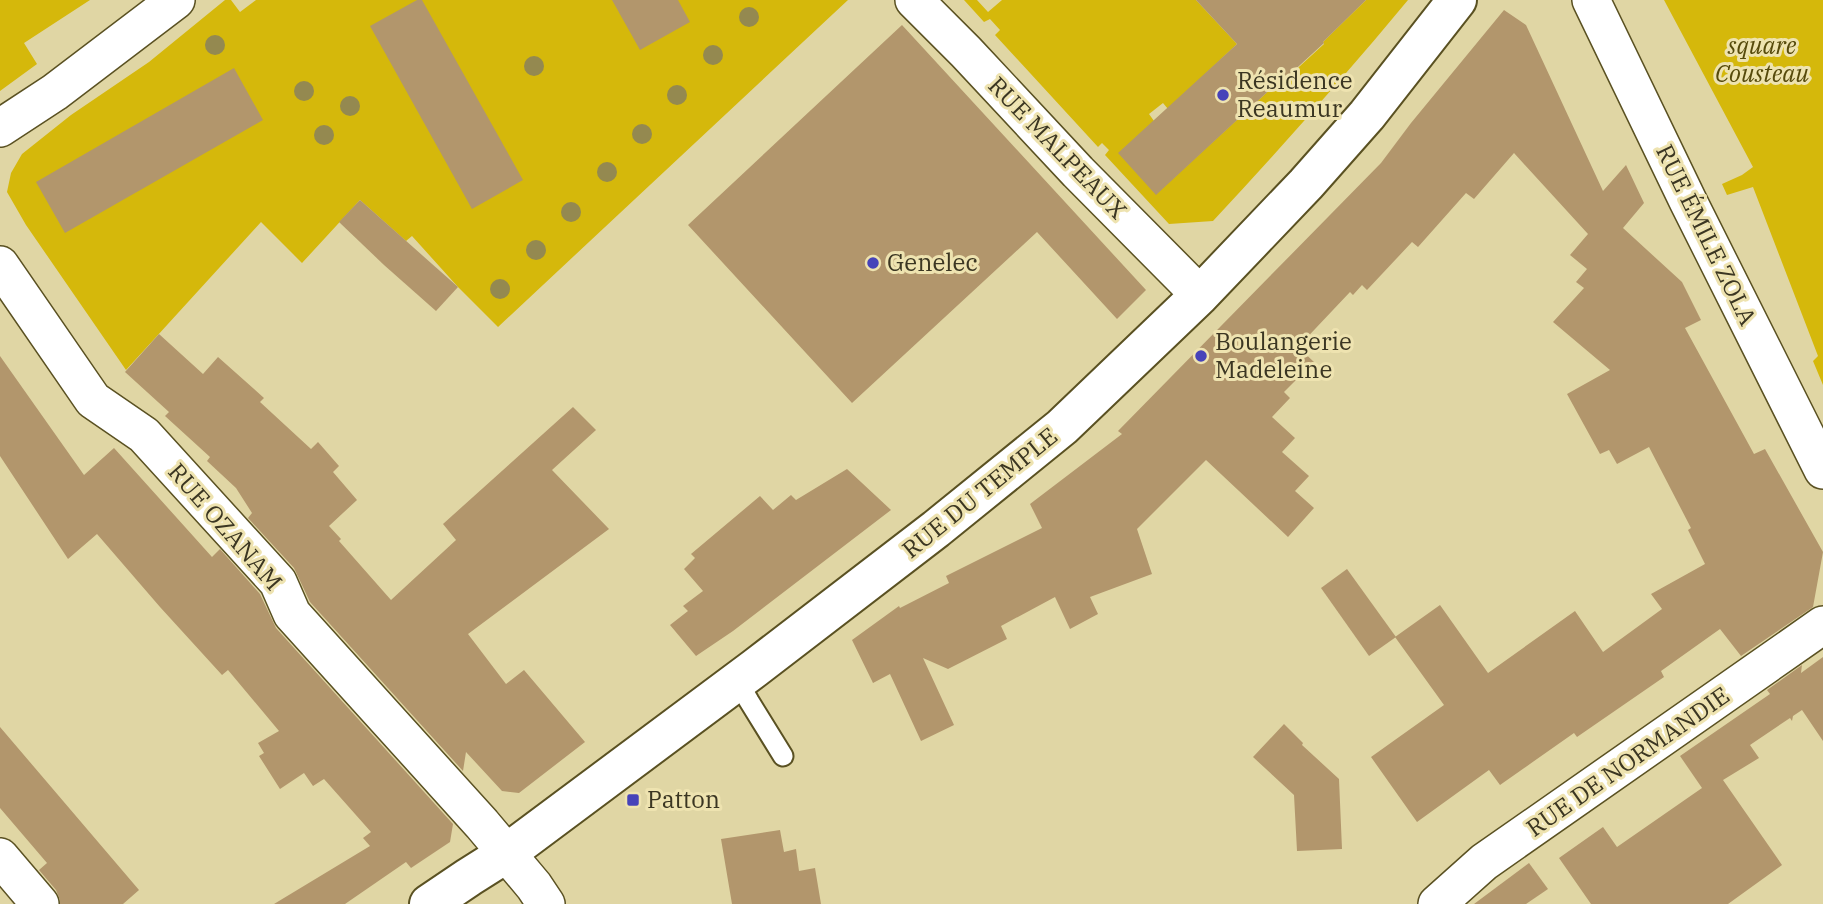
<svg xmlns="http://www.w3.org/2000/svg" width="1823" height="904" font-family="'IBM Plex Serif',serif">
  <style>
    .green { fill: #d5b80b }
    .building { fill: #b2966c }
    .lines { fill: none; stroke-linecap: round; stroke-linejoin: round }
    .service-casing { stroke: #5a5122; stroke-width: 23 }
    .minor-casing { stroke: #5a5122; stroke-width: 40 }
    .tertiary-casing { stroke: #5a5122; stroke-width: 42 }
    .service { stroke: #fff; stroke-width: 19 }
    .minor { stroke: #fff; stroke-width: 37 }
    .tertiary { stroke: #fff; stroke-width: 38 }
    .tree { fill: #948950 }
    .poi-dot { fill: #4643b9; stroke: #eee3b0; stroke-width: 2.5 }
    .labels { text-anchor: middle; stroke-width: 6; stroke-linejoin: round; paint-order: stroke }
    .park-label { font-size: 24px; font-style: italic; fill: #564a0b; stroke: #eee3b0 }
    .poi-label { font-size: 24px; fill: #3b3622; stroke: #eee3b0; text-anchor: start }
    .street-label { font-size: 24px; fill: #3b3622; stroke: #eee3b0 }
  </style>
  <rect width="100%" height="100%" fill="#e0d6a4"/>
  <g class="green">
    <path d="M0,0H90L24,43L37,64L0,91Z"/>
    <path d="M225,0H231L240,12L256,0H848L498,327L458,287L412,236L406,241L360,200L302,263L261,222L126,370L26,225L7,192L11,173L22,154L71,115L149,62Z"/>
    <path d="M964,0H977L988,12L1002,0H1196L1237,44L1168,109L1163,103L1149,114L1154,121L1119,153L1156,194L1274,86L1276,88L1324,44L1323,42L1366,0H1408C1345,76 1280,149 1213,221L1169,224L1105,155L1109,150L1102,143L1098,147L995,35L1000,30L990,19L984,22Z"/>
    <path d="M1664,0H1823V385L1813,361L1818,356L1753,187L1727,195L1722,184L1742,175L1753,167Z"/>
  </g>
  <g class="building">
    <path d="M417,0H422L523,180L472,209L370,26Z"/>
    <path d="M612,0H678L690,22L640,50Z"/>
    <path d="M1196,0H1366L1323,42L1324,43L1275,88L1274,86L1156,195L1118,153L1237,44Z"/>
    <path d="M1504,10L1526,25L1603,191L1626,165L1644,203L1623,228L1682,282L1701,320L1685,328L1754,454L1765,449L1823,552L1813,607L1741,656L1720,629L1661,671L1664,677L1577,737L1574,733L1500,785L1489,770L1417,822L1371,757L1444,705L1395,637L1440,605L1488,673L1575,611L1603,652L1662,609L1651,594L1705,564L1688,530L1691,528L1649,447L1617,464L1609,450L1600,454L1567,394L1610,370L1553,322L1584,288L1576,282L1587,269L1570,255L1588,234L1514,153L1474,199L1466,193L1418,247L1412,242L1367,290L1362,285L1353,295L1350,292L1298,347L1314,362L1284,392L1290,398L1272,417L1295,438L1282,452L1309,476L1295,491L1314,508L1288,537L1206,460L1137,529L1152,574L1090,597L1098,614L1070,629L1055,597L1001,626L1007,639L948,669L923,658L954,725L921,741L890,674L873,683L852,640L899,606L900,608L949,583L946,576L1042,528L1030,504L1122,434L1118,431L1381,163L1411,123Z"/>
    <path d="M902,25L1146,290L1117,319L1037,232L852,403L688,225Z"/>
    <path d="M234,68L263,120L65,233L36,182Z"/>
    <path d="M360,200L458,287L436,311L384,265L339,222Z"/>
    <path d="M159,334L203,374L218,357L264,398L260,402L311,449L318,442L339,466L333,472L357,500L329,526L341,539L339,541L391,600L456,540L443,524L573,407L596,430L552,470L609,529L468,634L506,684L524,670L585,742L519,793L502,791L466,752L463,771L310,602L294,568L248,518L252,513L236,488L207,461L210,457L165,416L169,412L125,372Z"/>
    <path d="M0,356L84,475L114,448L212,557L220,549L260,594L276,628L453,824L450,842L411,868L406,862L345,904H274L370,846L363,838L371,832L324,779L313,786L304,773L280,789L259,756L264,753L258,743L279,731L228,670L222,675L160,607L97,534L68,559L0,456Z"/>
    <path d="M847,469L891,510L733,631L696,656L670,625L688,611L683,606L703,591L684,569L695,558L691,554L760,496L773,510L791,495L796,500Z"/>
    <path d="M1347,569L1396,637L1369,656L1321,588Z"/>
    <path d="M1823,657V741L1802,710L1793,716L1792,721L1790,718L1750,745L1759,758L1723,780L1782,865L1728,904H1591L1559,858L1603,827L1617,847L1702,788L1680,756L1770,694L1767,690L1802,665L1801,673Z"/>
    <path d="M1284,724L1303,743L1302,745L1339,779L1342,849L1297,851L1294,795L1253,757Z"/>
    <path d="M0,727L139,890L123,904H60V900L56,890L39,870L47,863L0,808Z"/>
    <path d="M780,830L784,852L796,849L799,871L815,868L821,904H732L721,839Z"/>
    <path d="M1529,863L1548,889L1526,904H1474Z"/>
  </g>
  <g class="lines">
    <defs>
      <path id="service" d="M737,680L749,701L783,756"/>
      <g id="minor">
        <path d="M914,0L966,52L1078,172L1200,295"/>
        <path d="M1591,0L1688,201L1823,470"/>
        <path d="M0,128L55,92L176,0"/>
        <path d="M0,265L93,400L144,435L278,582L292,614L482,824L534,886L546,904"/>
        <path d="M0,857L40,904"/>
        <path d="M1437,904L1484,862L1823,625"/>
      </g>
      <path id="tertiary" d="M429,904L469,877L507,853L755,668L936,529L1062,427L1200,295L1306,184L1367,115L1457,0"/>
    </defs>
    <use href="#service" class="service-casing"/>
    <use href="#minor" class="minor-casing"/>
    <use href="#tertiary" class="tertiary-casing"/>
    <use href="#service" class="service"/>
    <use href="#minor" class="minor"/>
    <use href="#tertiary" class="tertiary"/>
  </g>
  <g class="tree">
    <circle cx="749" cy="17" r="10"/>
    <circle cx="215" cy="45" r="10"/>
    <circle cx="713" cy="55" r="10"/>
    <circle cx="534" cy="66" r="10"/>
    <circle cx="304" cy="91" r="10"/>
    <circle cx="677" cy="95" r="10"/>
    <circle cx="350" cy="106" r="10"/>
    <circle cx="642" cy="134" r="10"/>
    <circle cx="324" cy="135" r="10"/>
    <circle cx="607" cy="172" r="10"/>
    <circle cx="571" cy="212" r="10"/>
    <circle cx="536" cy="250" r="10"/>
    <circle cx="500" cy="289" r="10"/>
  </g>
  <g class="poi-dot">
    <circle cx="1223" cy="95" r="7"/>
    <circle cx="873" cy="263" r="7"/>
    <circle cx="1201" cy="356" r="7"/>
    <rect x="626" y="793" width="14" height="14" rx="3.5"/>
  </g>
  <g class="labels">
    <g class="park-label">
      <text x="1762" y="54">square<tspan x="1762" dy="28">Cousteau</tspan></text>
    </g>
    <g class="poi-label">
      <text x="1237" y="89">Résidence<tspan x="1237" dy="28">Reaumur</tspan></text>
      <text x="887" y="271">Genelec</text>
      <text x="1215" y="350">Boulangerie<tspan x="1215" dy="28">Madeleine</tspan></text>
      <text x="647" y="808">Patton</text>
    </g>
    <g class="street-label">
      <text transform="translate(1057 148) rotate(46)" y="8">RUE MALPEAUX</text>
      <text transform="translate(1706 235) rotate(64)" y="8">RUE ÉMILE ZOLA</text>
      <text transform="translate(980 493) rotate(-39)" y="8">RUE DU TEMPLE</text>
      <text transform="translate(225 527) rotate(49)" y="8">RUE OZANAM</text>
      <text transform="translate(1628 762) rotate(-35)" y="8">RUE DE NORMANDIE</text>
    </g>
  </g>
</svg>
